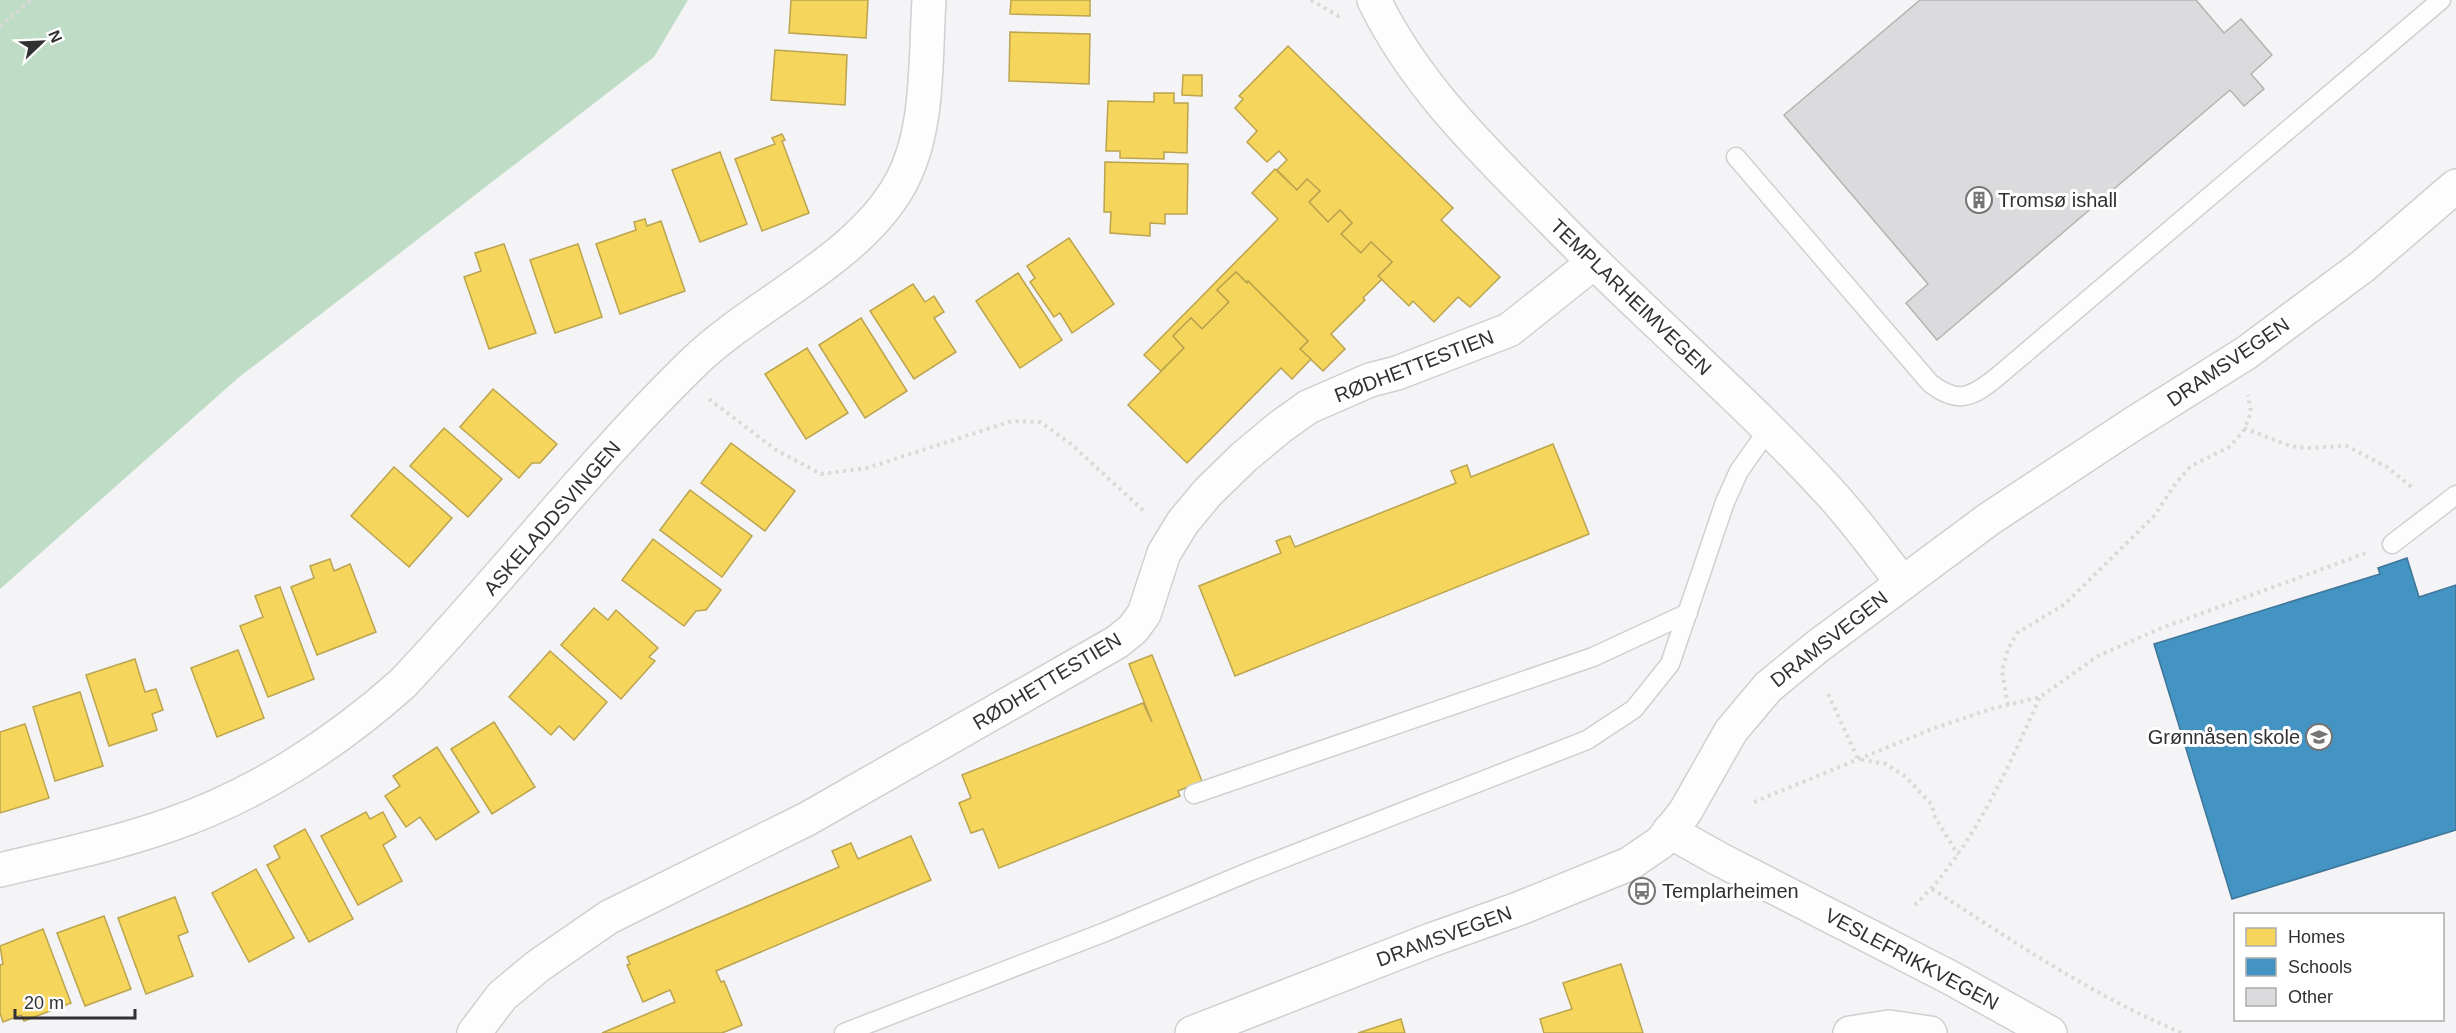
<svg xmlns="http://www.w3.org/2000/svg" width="2456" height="1033" font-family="Helvetica,sans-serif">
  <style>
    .forest { fill: #bedcc6 }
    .homes { fill: #f6d55c; stroke: #bba44f; stroke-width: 1.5 }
    .schools { fill: #4393c3; stroke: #3e7598; stroke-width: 1.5 }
    .building { fill: #dbdadc; stroke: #b4b3b4; stroke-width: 1.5 }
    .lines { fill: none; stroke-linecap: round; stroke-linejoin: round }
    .service-casing { stroke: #d0cfd1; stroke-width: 21 }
    .minor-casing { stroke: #d0cfd1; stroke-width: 36 }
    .path { stroke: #dad9da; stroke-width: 4; stroke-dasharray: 3 4.5; stroke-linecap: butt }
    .service { stroke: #fdfdfe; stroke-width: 18 }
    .minor { stroke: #fdfdfe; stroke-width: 33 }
    .labels { text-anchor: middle; stroke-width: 6; stroke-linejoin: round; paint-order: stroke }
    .poi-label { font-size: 20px; fill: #313032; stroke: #fff; text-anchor: start }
    .street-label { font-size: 20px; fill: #313032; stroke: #fff }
  </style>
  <rect width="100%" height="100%" fill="#f4f3f5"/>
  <path class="forest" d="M0,0H688L654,57L238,378L0,589Z"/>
  <g class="homes">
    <path d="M791,0H868L866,38L789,33Z"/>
    <path d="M1011,0H1090V16L1010,14Z"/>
    <path d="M1010,32L1090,34L1089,84L1009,81Z"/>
    <path d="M1288,46L1453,208L1441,220L1500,277L1470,307L1458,297L1434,322L1413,301L1409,306L1378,276L1392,262L1371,242L1361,253L1341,234L1352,223L1340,210L1328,222L1309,202L1320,191L1307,179L1297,190L1277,170L1287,160L1279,151L1267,162L1247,142L1257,131L1235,108L1243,99L1239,96Z"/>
    <path d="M775,50L847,55L845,105L771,100Z"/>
    <path d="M1183,75H1202V96L1182,95Z"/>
    <path d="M1154,93H1174V103H1188L1187,153L1164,152V159L1120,158V151H1106L1108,101L1154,102Z"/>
    <path d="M782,134L785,140L782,141L809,213L762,231L735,159L775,144L772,138Z"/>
    <path d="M720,152L747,224L700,242L672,170Z"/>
    <path d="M1105,162L1188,164L1187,214H1165V224L1150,223V236L1110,233L1111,212H1104Z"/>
    <path d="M1275,169L1297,190L1307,179L1320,191L1309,202L1328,222L1340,210L1352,223L1341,234L1361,253L1371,242L1392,262L1378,276L1382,279L1363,298L1365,300L1331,334L1345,349L1323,371L1300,349L1308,341L1248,281L1247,283L1236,272L1217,290L1229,302L1202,329L1191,318L1173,336L1184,348L1161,371L1144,355L1278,219L1252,193Z"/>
    <path d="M645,219L647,226L661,221L685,291L620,314L596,244L636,230L634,222Z"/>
    <path d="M1069,238L1114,304L1072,333L1060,313L1054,317L1030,282L1035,278L1027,266Z"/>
    <path d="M504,244L536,333L489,349L464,277L481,271L475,253Z"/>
    <path d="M578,244L602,317L555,333L530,260Z"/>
    <path d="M1236,272L1247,283L1248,281L1308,341L1300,349L1311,359L1292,379L1281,368L1187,463L1128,405L1184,348L1173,336L1191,318L1202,329L1229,302L1217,290Z"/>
    <path d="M1018,273L1062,340L1020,368L976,301Z"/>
    <path d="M913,284L925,302L934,296L944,312L934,318L956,352L914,379L870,311Z"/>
    <path d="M861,318L907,391L865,418L819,345Z"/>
    <path d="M807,348L848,413L806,439L765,374Z"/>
    <path d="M493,389L557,444L540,463H532L519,478L460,427Z"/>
    <path d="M444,428L502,479L468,517L410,466Z"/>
    <path d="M731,443L795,491L765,531L701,483Z"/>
    <path d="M1553,444L1589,534L1235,676L1199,586L1281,553L1276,541L1290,536L1295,547L1456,483L1451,471L1467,465L1471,477Z"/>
    <path d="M394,467L452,518L409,567L351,516Z"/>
    <path d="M690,490L752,536L722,577L660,530Z"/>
    <path d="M653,539L721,590L706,610L696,611L684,626L622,580Z"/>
    <path d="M330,559L334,571L350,564L376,632L317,655L291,587L314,578L310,566Z"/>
    <path d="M280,587L314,679L268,697L240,626L263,617L255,596Z"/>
    <path d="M594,608L608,620L616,610L658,648L649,657L655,661L621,699L561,645Z"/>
    <path d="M238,650L264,718L217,737L191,668Z"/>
    <path d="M550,651L607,702L574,740L559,726L551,735L509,697Z"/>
    <path d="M1152,655L1202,781L1178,791L1180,796L999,868L983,829L971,833L959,803L971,798L962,775L1143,703L1152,722L1129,664Z"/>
    <path d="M135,659L145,692L156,689L163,710L152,714L157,730L109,746L86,675Z"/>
    <path d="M80,692L103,766L55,781L33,707Z"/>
    <path d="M494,722L535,787L492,814L451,749Z"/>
    <path d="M25,724L49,798L0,813V732Z"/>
    <path d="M437,747L479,812L436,840L420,817L406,827L385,796L400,786L393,776Z"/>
    <path d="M366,812L370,819L383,812L396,837L383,845L402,881L358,905L321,836Z"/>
    <path d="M305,829L353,919L309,942L267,865L280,858L274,846Z"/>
    <path d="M911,836L931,880L716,971L721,982L724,981L742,1025L722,1033H602L675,1002L670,990L643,1002L627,965L630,964L627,957L839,867L832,851L851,843L858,859Z"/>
    <path d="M256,869L294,938L249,962L212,893Z"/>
    <path d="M175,897L188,932L178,936L193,976L146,994L118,918Z"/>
    <path d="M104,916L131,989L85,1006L57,933Z"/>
    <path d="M43,929L71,1003L24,1021L21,1015L3,1022L0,1013V965L3,964L0,946Z"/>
    <path d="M1621,964L1643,1033H1544L1540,1019L1572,1009L1563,983Z"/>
    <path d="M1401,1019L1405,1033H1358Z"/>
  </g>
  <path class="schools" d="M2407,558L2419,597L2456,585V830L2232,899L2154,644L2380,574L2378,568Z"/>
  <path class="building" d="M1920,0H2196L2224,33L2241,19L2272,55L2251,74L2264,89L2244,106L2230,90L1937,340L1906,303L1928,284L1784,115Z"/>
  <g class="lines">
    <defs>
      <g id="service">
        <path d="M1736,157L1930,383C1958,405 1972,397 1997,377L2441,0"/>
        <path d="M2392,544L2456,495"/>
        <path d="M1194,794L1593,657L1688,613"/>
        <path d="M844,1033L1105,932L1251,871L1587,740L1634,709L1670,664L1725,502L1739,471L1768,430"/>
      </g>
      <g id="minor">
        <path d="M1374,0C1416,87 1486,153 1553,221C1644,315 1746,400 1834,497C1858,524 1880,554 1902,582"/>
        <path d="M1669,831L1717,858L1951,978L2050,1033"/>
        <path d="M0,870C58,856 116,844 172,824C256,795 336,743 402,684C502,579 590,463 694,362C754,304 857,260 899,186C930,132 925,60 929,0"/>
        <path d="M474,1033L502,996L538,966L609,917L807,819L1117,642L1133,629L1144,614L1164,553L1183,522L1208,492L1244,457L1280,427L1308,407L1370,380L1397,373L1509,330L1593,263"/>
        <path d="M1192,1033L1431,940L1518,909L1629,864L1661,842L1685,812L1731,731L1768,687L1818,646L1989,519L2133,424L2246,353L2363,266L2456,186"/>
        <path d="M1850,1033L1889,1027L1930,1033"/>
      </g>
    </defs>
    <use href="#service" class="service-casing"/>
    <use href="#minor" class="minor-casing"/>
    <g class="path">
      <path d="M1311,0L1338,16L1341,15"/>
      <path d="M0,27L31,0"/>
      <path d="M709,399L776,450L821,474L867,468L1012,421L1040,422L1071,444L1146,513"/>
      <path d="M2244,428L2290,446L2306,448L2347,446L2387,467L2414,489"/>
      <path d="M1828,694L1858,759L1886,764L1906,777L1932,805L1935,817L1958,855"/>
      <path d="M2008,705L2002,671L2008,649L2017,633L2065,604L2154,516L2176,483L2191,466L2229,447L2243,432L2251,412L2248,395"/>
      <path d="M1754,802L1932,729L1991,709L2040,697L2098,656L2159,629L2366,553"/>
      <path d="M1932,889C2013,941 2093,996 2182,1033"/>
      <path d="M1915,905C1971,852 2009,766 2040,697"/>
    </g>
    <use href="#service" class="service"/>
    <use href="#minor" class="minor"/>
  </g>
  <defs>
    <symbol id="building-ring" viewBox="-11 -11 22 22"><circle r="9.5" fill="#fff" stroke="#757476" stroke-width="1.5"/><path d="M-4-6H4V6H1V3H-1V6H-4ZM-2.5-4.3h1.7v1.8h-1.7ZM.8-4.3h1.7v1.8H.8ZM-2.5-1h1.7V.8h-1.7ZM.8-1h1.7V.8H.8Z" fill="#757476"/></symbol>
    <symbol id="school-ring" viewBox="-11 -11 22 22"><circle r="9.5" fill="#fff" stroke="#757476" stroke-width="1.5"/><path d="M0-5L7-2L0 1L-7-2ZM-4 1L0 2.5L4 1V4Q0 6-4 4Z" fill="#757476"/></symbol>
    <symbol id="bus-ring" viewBox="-11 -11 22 22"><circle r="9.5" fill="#fff" stroke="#757476" stroke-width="1.5"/><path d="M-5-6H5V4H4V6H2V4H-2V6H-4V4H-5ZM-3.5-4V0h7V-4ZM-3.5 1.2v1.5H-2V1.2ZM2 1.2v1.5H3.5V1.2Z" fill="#757476"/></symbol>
  </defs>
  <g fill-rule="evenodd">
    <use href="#building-ring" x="1964" y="185" width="30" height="30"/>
    <use href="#school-ring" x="2304" y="722" width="30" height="30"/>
    <use href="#bus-ring" x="1627" y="876" width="30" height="30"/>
  </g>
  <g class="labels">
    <g class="poi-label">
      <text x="1998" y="207">Tromsø ishall</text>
      <text x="2300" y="744" text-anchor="end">Grønnåsen skole</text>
      <text x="1662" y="898">Templarheimen</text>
    </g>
    <g class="street-label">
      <text transform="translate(1631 297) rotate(44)" y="7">TEMPLARHEIMVEGEN</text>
      <text transform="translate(2228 362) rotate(-34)" y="7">DRAMSVEGEN</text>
      <text transform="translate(1414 366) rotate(-21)" y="7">RØDHETTESTIEN</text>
      <text transform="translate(552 518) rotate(-49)" y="7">ASKELADDSVINGEN</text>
      <text transform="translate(1829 639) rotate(-38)" y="7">DRAMSVEGEN</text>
      <text transform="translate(1047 681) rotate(-31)" y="7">RØDHETTESTIEN</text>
      <text transform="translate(1444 936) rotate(-20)" y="7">DRAMSVEGEN</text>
      <text transform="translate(1912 959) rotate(28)" y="7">VESLEFRIKKVEGEN</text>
    </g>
  </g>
  <rect x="2234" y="913" width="210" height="108" fill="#ffffff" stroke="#adacad" stroke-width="1.5"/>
  <rect x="2246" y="928" width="30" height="18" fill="#f6d55c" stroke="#adacad" stroke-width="1.5"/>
  <text x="2288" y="943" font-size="18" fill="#313032">Homes</text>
  <rect x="2246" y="958" width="30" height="18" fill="#4393c3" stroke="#adacad" stroke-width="1.5"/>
  <text x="2288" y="973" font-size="18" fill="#313032">Schools</text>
  <rect x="2246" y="988" width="30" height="18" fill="#dbdadc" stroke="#adacad" stroke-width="1.5"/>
  <text x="2288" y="1003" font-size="18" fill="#313032">Other</text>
  <g transform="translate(42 42) rotate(67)" stroke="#ffffff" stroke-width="4.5" paint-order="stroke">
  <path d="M0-4.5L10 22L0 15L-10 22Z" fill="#313032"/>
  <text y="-9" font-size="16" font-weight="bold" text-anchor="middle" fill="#313032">N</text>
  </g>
  <path d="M15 1009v9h120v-9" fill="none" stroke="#313032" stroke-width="3"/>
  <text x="24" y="1009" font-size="18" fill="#313032" stroke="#ffffff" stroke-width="4.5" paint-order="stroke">20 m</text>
</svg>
